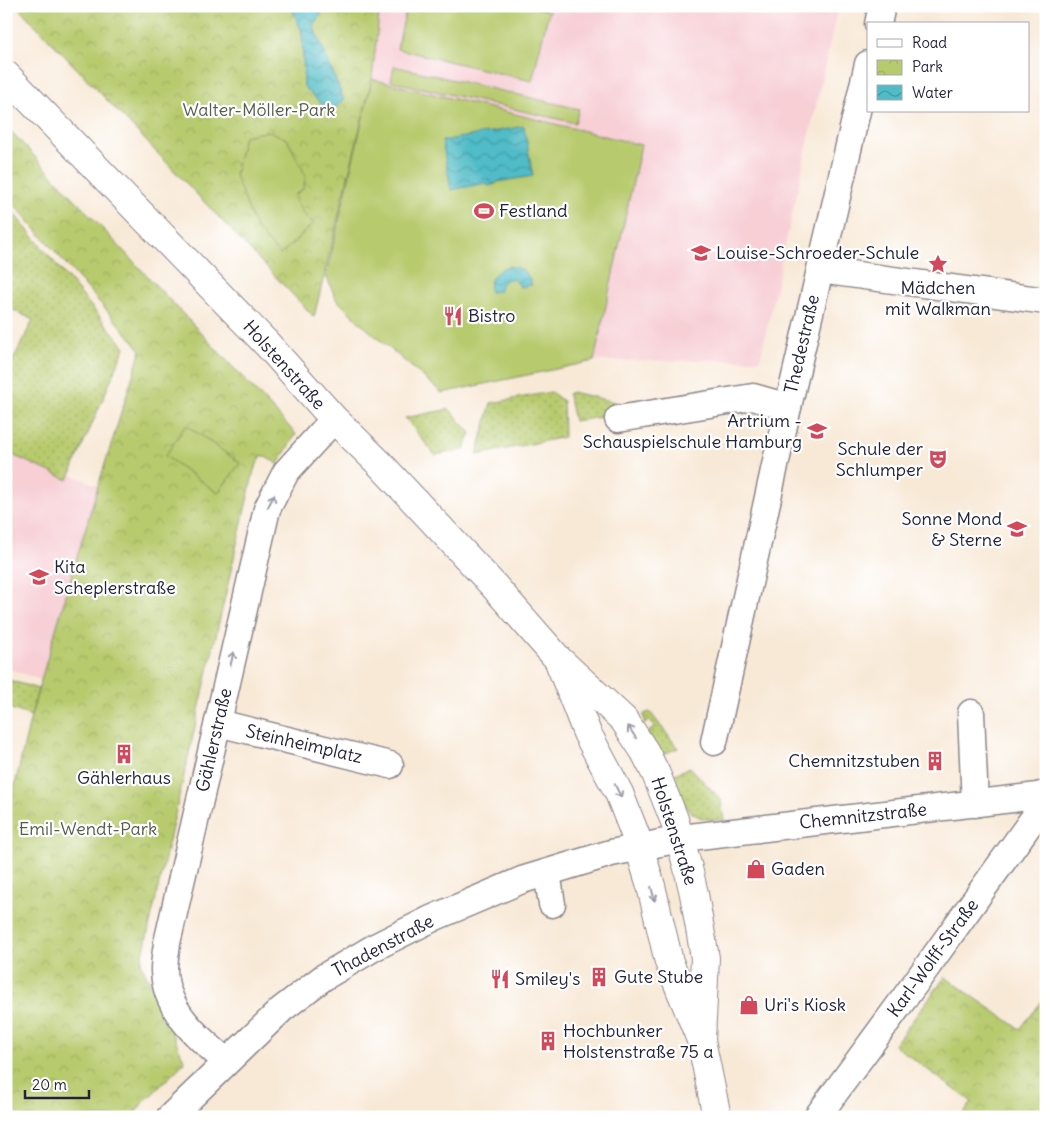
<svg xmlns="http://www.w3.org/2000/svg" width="1052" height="1123" font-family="Delius,sans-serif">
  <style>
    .built { fill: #f7cfd5 }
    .grass { fill: url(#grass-dots); stroke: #6c7654 }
    .park { fill: url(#park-crowns); stroke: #6c7654 }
    .pitch { fill: #b7ca6d; stroke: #6c7654 }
    .water { fill: url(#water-waves); stroke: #386f81 }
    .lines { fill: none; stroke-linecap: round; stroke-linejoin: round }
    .minor-casing { stroke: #8d8689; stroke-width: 29 }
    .major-casing { stroke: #8d8689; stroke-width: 30 }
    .minor { stroke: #fff; stroke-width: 26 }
    .major { stroke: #fff; stroke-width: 28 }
    .oneway { stroke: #9c9ca7 }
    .labels { text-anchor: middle; stroke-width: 4.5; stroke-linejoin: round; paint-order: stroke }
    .park-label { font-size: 18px; fill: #565d4c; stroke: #fff }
    .poi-label { font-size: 18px; fill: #22223b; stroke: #fff; text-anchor: start }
    .street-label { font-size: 18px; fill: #22223b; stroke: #fff }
  </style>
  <defs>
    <pattern id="grass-dots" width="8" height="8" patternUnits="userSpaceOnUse" patternTransform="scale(1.25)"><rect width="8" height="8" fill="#b7ca6d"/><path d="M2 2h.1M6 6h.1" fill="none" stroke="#9dad5f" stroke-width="1.8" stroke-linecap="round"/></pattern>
    <pattern id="park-crowns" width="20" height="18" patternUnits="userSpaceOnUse" patternTransform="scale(1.25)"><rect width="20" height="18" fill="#b7ca6d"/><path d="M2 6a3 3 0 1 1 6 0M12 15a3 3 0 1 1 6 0" fill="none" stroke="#9dad5f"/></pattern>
    <pattern id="water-waves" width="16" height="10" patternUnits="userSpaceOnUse" patternTransform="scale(1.25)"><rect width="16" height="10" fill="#4fbcc7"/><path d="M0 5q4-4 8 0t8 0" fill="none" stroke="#4198a3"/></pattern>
  </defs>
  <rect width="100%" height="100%" fill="#fff"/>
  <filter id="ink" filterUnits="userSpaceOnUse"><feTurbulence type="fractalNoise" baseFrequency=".02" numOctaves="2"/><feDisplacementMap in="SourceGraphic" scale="10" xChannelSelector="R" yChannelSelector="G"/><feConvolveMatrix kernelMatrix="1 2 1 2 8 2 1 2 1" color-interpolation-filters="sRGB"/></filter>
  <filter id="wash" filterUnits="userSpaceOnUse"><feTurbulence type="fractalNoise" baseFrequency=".0096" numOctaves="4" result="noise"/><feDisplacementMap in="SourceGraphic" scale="20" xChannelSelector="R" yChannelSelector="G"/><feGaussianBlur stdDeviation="1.12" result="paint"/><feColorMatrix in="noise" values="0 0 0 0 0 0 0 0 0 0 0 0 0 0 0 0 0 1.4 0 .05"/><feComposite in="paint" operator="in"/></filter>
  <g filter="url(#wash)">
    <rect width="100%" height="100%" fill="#f8e9d7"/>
    <g class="built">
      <path d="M380,6H838L760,360L594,361L641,145L372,79Z"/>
      <path d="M6,446L98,486L41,680L6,668Z"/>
    </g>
    <g class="grass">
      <path d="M6,204L125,347L68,480L6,452V374L33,320L6,306Z"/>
      <path d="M551,392L563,401L564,437L477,455L491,403Z"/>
      <path d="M572,392L631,406L629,413L574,421L568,394Z"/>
      <path d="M449,409L471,433L464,450L435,455L405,418Z"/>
      <path d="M6,679L38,689L31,716L6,707Z"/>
      <path d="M650,712L678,748L659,756L647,733L655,727L650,721L644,724V714Z"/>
      <path d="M690,767L721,800L724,820C688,822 683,804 671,776Z"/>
    </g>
    <g class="park">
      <path d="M17,6H380L372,79L314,317Z"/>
      <path d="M6,126L296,434L278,464L262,455L254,470L141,963L185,1062L141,1105L133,1117H6V824L31,716L41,680L98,486L141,350L6,195Z"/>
      <path d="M945,977L1020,1029L1046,996V1117H961L972,1102L894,1045Z"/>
    </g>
    <g class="pitch">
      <path d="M407,6H530L549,11L532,81L397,49Z"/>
      <path d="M394,66L579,109L575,123L391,81Z"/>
      <path d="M372,79L641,145L594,361L442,393L358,321L336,299L326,276Z"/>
      <path d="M269,131L287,139L306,176L303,189L293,196L303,214L314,223L280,255L256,228L235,175L244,136Z"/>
      <path d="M186,425L240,463L218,493L165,456Z"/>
    </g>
    <g class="water">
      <path d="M291,6H327L313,25L344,100L330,112L304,87L302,32Z"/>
      <path d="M524,126L533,176L497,182L496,184L488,186L487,183L451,190L442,141Z"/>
      <path d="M508,266C522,267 528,272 532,285L520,287C515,275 500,277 500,291L490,292C487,279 496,271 508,266Z"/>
    </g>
  </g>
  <g filter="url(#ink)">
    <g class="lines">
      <defs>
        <g id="minor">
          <path d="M878,24L882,6"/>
          <path d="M820,270L1046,301"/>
          <path d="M618,419L753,397L788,407"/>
          <path d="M971,713L975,804"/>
          <path d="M218,723L390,765"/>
          <path d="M714,742L788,407L868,64"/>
          <path d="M547,873L552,904"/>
          <path d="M226,1061C198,1038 165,1010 164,970C164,961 166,952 167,943L267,509L286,472L334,419"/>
          <path d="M170,1117L282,1009L324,977L375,947L433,918L522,880L611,853L690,837L1046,795"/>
          <path d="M817,1117L914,985L1038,812L1041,805V795"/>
        </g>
        <g id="major">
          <path d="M6,75L267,344L334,419L380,464L494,586L558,659L624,720L645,752L656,774L674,819L688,868L694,894L705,958L701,1040"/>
          <path d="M560,664L587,733L619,793L635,834L651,886L669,962L701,1040L717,1117"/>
        </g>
      </defs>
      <use href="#minor" class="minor-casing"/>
      <use href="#major" class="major-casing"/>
      <use href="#minor" class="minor"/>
      <use href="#major" class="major"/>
    </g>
    <defs><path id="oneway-shaft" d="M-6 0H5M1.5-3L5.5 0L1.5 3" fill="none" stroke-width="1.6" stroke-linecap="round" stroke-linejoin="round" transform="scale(1.25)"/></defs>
    <g class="oneway">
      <use href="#oneway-shaft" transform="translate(271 501) rotate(-63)"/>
      <use href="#oneway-shaft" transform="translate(232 659) rotate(-77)"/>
      <use href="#oneway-shaft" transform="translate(632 732) rotate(-123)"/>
      <use href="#oneway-shaft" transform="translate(618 791) rotate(65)"/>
      <use href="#oneway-shaft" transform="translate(653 894) rotate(76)"/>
    </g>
  </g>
  <defs>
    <symbol id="stadium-bare" viewBox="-9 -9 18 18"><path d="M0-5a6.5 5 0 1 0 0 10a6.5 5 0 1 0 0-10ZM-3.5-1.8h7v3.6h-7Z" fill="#d1495b" stroke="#fff" stroke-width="2.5" paint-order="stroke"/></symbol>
    <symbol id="school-bare" viewBox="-9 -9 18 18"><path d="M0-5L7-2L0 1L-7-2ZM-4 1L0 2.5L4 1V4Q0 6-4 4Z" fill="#d1495b" stroke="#fff" stroke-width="2.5" paint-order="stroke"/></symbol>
    <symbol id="sight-bare" viewBox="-9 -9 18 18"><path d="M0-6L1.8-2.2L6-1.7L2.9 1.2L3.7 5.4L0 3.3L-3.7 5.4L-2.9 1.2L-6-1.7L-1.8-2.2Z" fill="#d1495b" stroke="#fff" stroke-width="2.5" paint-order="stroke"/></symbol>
    <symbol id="restaurant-bare" viewBox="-9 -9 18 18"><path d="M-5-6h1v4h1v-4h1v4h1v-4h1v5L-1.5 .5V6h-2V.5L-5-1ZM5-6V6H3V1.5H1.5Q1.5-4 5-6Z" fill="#d1495b" stroke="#fff" stroke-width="2.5" paint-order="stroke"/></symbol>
    <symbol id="university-bare" viewBox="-9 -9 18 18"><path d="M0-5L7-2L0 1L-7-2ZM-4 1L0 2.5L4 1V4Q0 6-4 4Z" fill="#d1495b" stroke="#fff" stroke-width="2.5" paint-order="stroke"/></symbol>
    <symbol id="theatre-bare" viewBox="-9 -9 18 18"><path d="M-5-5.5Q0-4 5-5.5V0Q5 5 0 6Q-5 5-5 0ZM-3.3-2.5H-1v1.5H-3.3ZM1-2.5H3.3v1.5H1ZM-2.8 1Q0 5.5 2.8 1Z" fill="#d1495b" stroke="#fff" stroke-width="2.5" paint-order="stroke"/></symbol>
    <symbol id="building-bare" viewBox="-9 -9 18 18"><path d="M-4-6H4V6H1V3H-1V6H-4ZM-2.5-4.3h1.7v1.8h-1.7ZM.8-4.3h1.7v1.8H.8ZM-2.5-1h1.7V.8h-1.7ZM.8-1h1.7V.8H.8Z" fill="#d1495b" stroke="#fff" stroke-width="2.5" paint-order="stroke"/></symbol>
    <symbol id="shop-bare" viewBox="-9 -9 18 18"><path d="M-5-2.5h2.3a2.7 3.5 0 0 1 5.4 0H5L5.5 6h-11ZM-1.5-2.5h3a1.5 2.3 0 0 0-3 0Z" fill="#d1495b" stroke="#fff" stroke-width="2.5" paint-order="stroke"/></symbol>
  </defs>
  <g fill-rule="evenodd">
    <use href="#stadium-bare" x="470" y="197" width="28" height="28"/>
    <use href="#school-bare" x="687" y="239" width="28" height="28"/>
    <use href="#sight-bare" x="924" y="250" width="28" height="28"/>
    <use href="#restaurant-bare" x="439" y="302" width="28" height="28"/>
    <use href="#university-bare" x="803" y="417" width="28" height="28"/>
    <use href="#theatre-bare" x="924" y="445" width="28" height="28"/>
    <use href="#school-bare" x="1003" y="515" width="28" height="28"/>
    <use href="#school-bare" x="25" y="563" width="28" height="28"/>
    <use href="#building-bare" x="110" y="740" width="28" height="28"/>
    <use href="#building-bare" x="921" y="747" width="28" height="28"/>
    <use href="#shop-bare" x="742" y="855" width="28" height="28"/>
    <use href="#building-bare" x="585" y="963" width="28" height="28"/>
    <use href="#restaurant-bare" x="486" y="965" width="28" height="28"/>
    <use href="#shop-bare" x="735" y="991" width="28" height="28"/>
    <use href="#building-bare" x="534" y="1027" width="28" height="28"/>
  </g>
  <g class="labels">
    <g class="park-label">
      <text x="259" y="116">Walter-Möller-Park</text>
      <text x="88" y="835">Emil-Wendt-Park</text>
    </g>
    <g class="poi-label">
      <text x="499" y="217">Festland</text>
      <text x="716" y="259">Louise-Schroeder-Schule</text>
      <text x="938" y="294" text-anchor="middle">Mädchen<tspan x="938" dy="21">mit Walkman</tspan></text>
      <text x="468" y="322">Bistro</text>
      <text x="802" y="427" text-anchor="end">Artrium -<tspan x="802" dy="21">Schauspielschule Hamburg</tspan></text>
      <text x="923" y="455" text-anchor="end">Schule der<tspan x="923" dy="21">Schlumper</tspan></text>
      <text x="1002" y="525" text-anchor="end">Sonne Mond<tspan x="1002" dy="21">&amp; Sterne</tspan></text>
      <text x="54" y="573">Kita<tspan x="54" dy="21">Scheplerstraße</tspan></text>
      <text x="920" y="767" text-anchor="end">Chemnitzstuben</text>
      <text x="124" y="784" text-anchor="middle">Gählerhaus</text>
      <text x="771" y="875">Gaden</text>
      <text x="614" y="983">Gute Stube</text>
      <text x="515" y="985">Smiley's</text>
      <text x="764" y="1011">Uri's Kiosk</text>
      <text x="563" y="1037">Hochbunker<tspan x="563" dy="21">Holstenstraße 75 a</tspan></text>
    </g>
    <g class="street-label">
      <text transform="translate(802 344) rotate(-77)" y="6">Thedestraße</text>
      <text transform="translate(284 365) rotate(48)" y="6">Holstenstraße</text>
      <text transform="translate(214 740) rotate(-77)" y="6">Gählerstraße</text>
      <text transform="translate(304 744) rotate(13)" y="6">Steinheimplatz</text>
      <text transform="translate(863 816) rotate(-6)" y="6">Chemnitzstraße</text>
      <text transform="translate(674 831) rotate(72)" y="6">Holstenstraße</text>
      <text transform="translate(383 946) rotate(-28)" y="6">Thadenstraße</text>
      <text transform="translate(933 958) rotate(-54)" y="6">Karl-Wolff-Straße</text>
    </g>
  </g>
  <rect width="1052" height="1123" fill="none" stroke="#fff" stroke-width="25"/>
  <rect x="867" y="22" width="162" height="90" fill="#ffffff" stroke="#a7a7b1"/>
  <rect x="877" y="39" width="25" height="8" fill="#ffffff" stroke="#a7a7b1"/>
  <text x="912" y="48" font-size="15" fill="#22223b">Road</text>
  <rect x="877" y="60" width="25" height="15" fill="url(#park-crowns)" stroke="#a7a7b1"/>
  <text x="912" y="72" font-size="15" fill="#22223b">Park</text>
  <rect x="877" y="85" width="25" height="15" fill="url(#water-waves)" stroke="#a7a7b1"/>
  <text x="912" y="98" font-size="15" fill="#22223b">Water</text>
  <path d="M25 1090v8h64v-8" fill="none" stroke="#22223b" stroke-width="2.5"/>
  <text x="32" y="1090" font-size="15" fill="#22223b" stroke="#ffffff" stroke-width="4" paint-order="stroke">20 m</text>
</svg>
